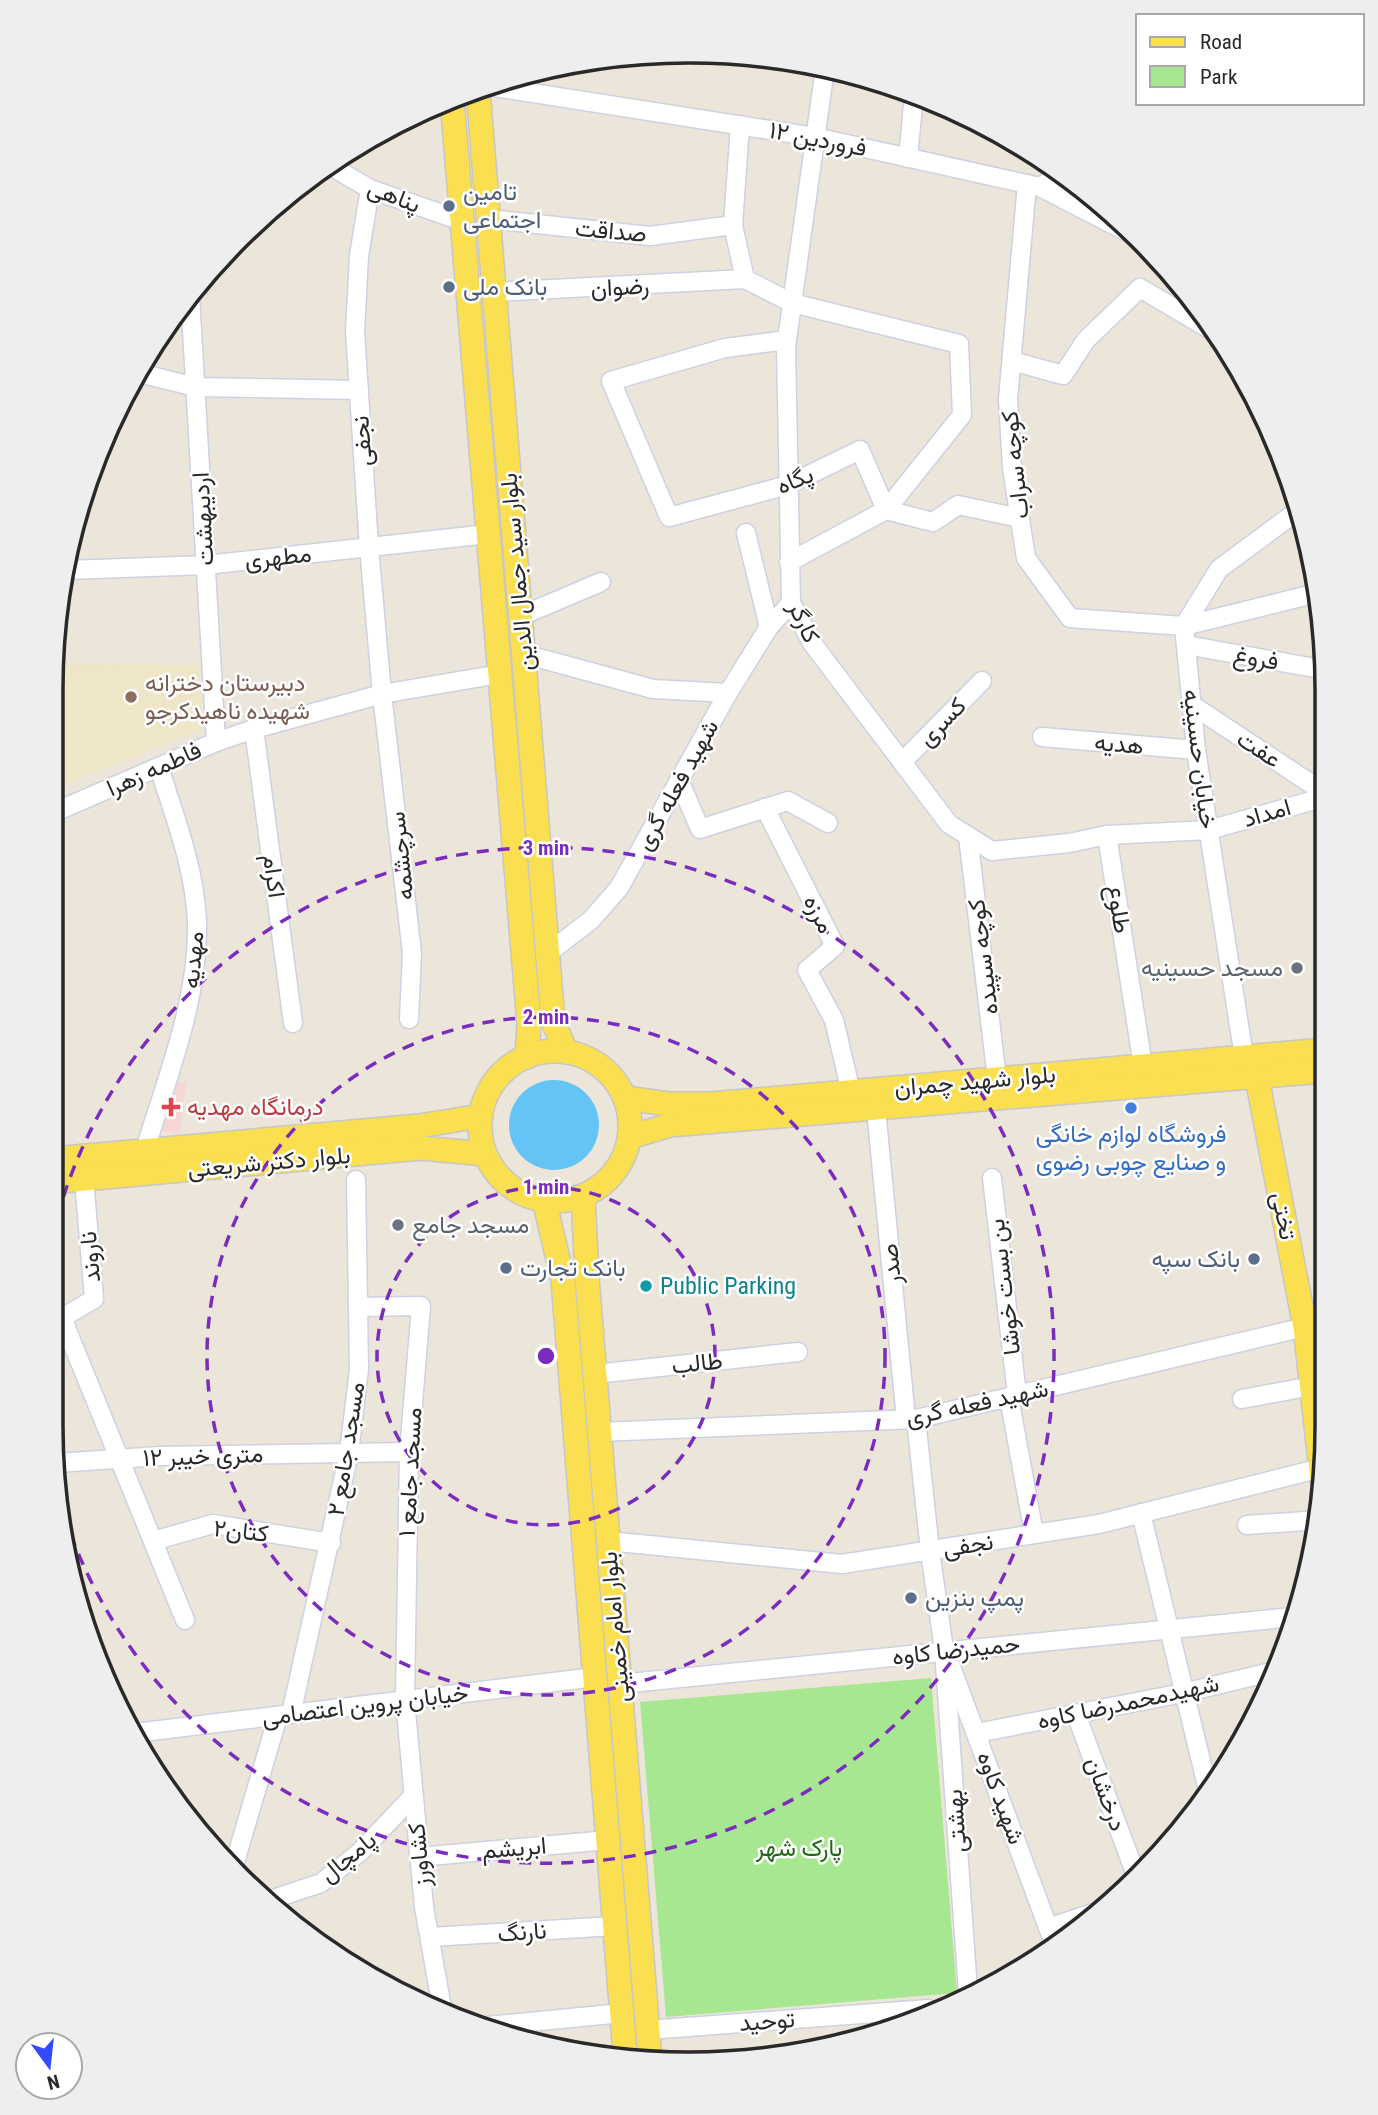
<svg xmlns="http://www.w3.org/2000/svg" width="1378" height="2115" font-family="'Roboto Condensed',Vazirmatn,sans-serif">
  <style>
    .education { fill: #efe5c7 }
    .medical { fill: #f4d6d5 }
    .green { fill: #a8e791 }
    .water { fill: #64c4f6 }
    .lines { fill: none; stroke-linecap: round; stroke-linejoin: round }
    .minor-casing { stroke: #ced1e3; stroke-width: 21 }
    .major-casing { stroke: #c7c7c7; stroke-width: 26 }
    .minor { stroke: #fff; stroke-width: 18 }
    .major { stroke: #fadf51; stroke-width: 23 }
    .ring { fill: none; stroke: #7b2cbf; stroke-width: 3.5; stroke-dasharray: 12 9 }
    .service-dot { fill: #5c6f8a; stroke: #fff; stroke-width: 2.5 }
    .education-dot { fill: #8d6e63; stroke: #fff; stroke-width: 2.5 }
    .worship-dot { fill: #6b7280; stroke: #fff; stroke-width: 2.5 }
    .health-dot { fill: #e0444e; stroke: #fff; stroke-width: 2.5 }
    .shop-dot { fill: #3f7fe0; stroke: #fff; stroke-width: 2.5 }
    .culture-dot { fill: #0f9aa8; stroke: #fff; stroke-width: 2.5 }
    .labels { text-anchor: middle; stroke-width: 5; stroke-linejoin: round; paint-order: stroke }
    .street-label { font-size: 24px; fill: #292929; stroke: #fff }
    .service-label { font-size: 24px; fill: #4e5e75; stroke: #fff; text-anchor: start }
    .education-label { font-size: 24px; fill: #785e54; stroke: #fff; text-anchor: start }
    .worship-label { font-size: 24px; fill: #5b616d; stroke: #fff; text-anchor: end }
    .health-label { font-size: 24px; fill: #be3a42; stroke: #fff; text-anchor: start }
    .shop-label { font-size: 24px; fill: #366cbe; stroke: #fff }
    .culture-label { font-size: 24px; fill: #0d838f; stroke: #fff; text-anchor: start }
    .park-label { font-size: 24px; fill: #206a15; stroke: #fff }
    .rim { fill: none; stroke: #292929; stroke-width: 3.5 }
    .centre { fill: #7b2cbf; stroke: #fff; stroke-width: 3.5 }
    .ring-label { font-size: 21px; text-anchor: middle; font-weight: bold; fill: #7b2cbf; stroke: #fff; stroke-width: 5; stroke-linejoin: round; paint-order: stroke }
  </style>
  <rect width="100%" height="100%" fill="#ece5d9"/>
  <path class="education" d="M63,664L200,665L202,729L56,788Z"/>
  <path class="medical" d="M162,1080L186,1083L180,1133L156,1131Z"/>
  <path class="green" d="M931,1678L957,1993L666,2017L640,1702Z"/>
  <circle class="water" cx="554" cy="1125" r="45"/>
  <g class="lines">
    <defs>
      <g id="minor">
        <path d="M825,68L786,347L791,603L812,643L949,824L992,851L1069,843L1107,835L1209,830L1325,797"/>
        <path d="M488,86L815,137L1040,187L1135,236"/>
        <path d="M740,125L733,225L745,279L792,303L959,344L962,415L886,510L789,562"/>
        <path d="M908,158L914,94"/>
        <path d="M329,165L370,189L462,221"/>
        <path d="M1027,184L1008,399L1012,468L1026,558L1070,618L1184,626L1317,593"/>
        <path d="M1040,187L1060,174"/>
        <path d="M370,189L359,256L355,332L369,547L382,694L412,953L409,1019"/>
        <path d="M489,219L650,236L733,225"/>
        <path d="M495,292L745,279"/>
        <path d="M190,296L216,742"/>
        <path d="M787,340L725,348L611,381L669,517L788,485L860,450L886,510L933,522L958,505L1020,518"/>
        <path d="M1012,361L1063,375L1086,340L1140,288L1211,330L1213,328"/>
        <path d="M139,373L196,387L359,390"/>
        <path d="M746,533L769,627"/>
        <path d="M67,570L206,565L488,534"/>
        <path d="M521,616L601,582"/>
        <path d="M1186,645L1326,670"/>
        <path d="M524,654L653,689L728,693"/>
        <path d="M1192,705L1325,793"/>
        <path d="M254,729L293,1023"/>
        <path d="M1042,737L1196,750"/>
        <path d="M902,762L982,681"/>
        <path d="M679,780L700,829L788,801L828,823"/>
        <path d="M765,808L835,946L807,970L834,1020L851,1092"/>
        <path d="M55,812L216,742L254,729L382,694L500,674"/>
        <path d="M1107,835L1143,1066"/>
        <path d="M968,836L997,1079"/>
        <path d="M548,953L591,920L619,888L728,693L769,627L791,603"/>
        <path d="M1244,1057L1196,750L1184,626L1219,569L1300,509"/>
        <path d="M876,1109L906,1419"/>
        <path d="M145,1150C167,1077 199,1000 197,922C195,869 175,818 159,767"/>
        <path d="M992,1178L1017,1395"/>
        <path d="M84,1179L94,1299L62,1318L185,1620"/>
        <path d="M358,1307L421,1306L409,1452L405,1700L424,1907L442,2008"/>
        <path d="M595,1374L798,1352"/>
        <path d="M1009,1397L1034,1534"/>
        <path d="M1242,1399L1312,1386"/>
        <path d="M916,1419L930,1551L944,1650L968,1991"/>
        <path d="M600,1432L916,1419L1305,1327L1323,1326"/>
        <path d="M57,1463L160,1456L409,1452"/>
        <path d="M1141,1513L1207,1786"/>
        <path d="M1247,1525L1319,1520"/>
        <path d="M153,1541L213,1524L331,1543"/>
        <path d="M608,1541L842,1564L1099,1524L1321,1468"/>
        <path d="M951,1667L1055,1946"/>
        <path d="M620,1684L1293,1617"/>
        <path d="M291,1714L349,1453L359,1369L356,1180"/>
        <path d="M1076,1714L1136,1875"/>
        <path d="M135,1733L595,1677"/>
        <path d="M977,1733L1183,1693L1279,1670"/>
        <path d="M419,1857L608,1840"/>
        <path d="M235,1862L278,1716"/>
        <path d="M270,1900L321,1883L360,1852L413,1796"/>
        <path d="M1048,1928L1093,1913"/>
        <path d="M430,1937L615,1926"/>
        <path d="M478,2027L622,2013"/>
        <path d="M648,2030L928,2009"/>
      </g>
      <g id="major">
        <path d="M478,90L553,1021L566,1052"/>
        <path d="M452,100L529,1023L527,1057"/>
        <circle cx="555" cy="1126" r="75"/>
        <path d="M1249,1066L1257,1078L1305,1327L1322,1479"/>
        <path d="M625,1098L669,1104H712L1324,1050"/>
        <path d="M630,1137L670,1125L1324,1071"/>
        <path d="M53,1159L419,1126L481,1116"/>
        <path d="M52,1182L421,1148L485,1154"/>
        <path d="M583,1196L587,1277L650,2058"/>
        <path d="M544,1200L563,1280L625,2054"/>
      </g>
    </defs>
    <use href="#minor" class="minor-casing"/>
    <use href="#major" class="major-casing"/>
    <use href="#minor" class="minor"/>
    <use href="#major" class="major"/>
  </g>
  <g class="ring">
    <circle cx="546" cy="1356" r="169"/>
    <circle cx="546" cy="1356" r="339"/>
    <path d="M52 1237A508 508 0 1 1 69 1530"/>
  </g>
  <g class="service-dot">
    <circle cx="449" cy="206" r="7"/>
    <circle cx="449" cy="287" r="7"/>
    <circle cx="1254" cy="1259" r="7"/>
    <circle cx="506" cy="1268" r="7"/>
    <circle cx="911" cy="1598" r="7"/>
  </g>
  <circle class="education-dot" cx="131" cy="697" r="7"/>
  <g class="worship-dot">
    <circle cx="1297" cy="968" r="7"/>
    <circle cx="398" cy="1225" r="7"/>
  </g>
  <path class="health-dot" d="M167.5 1096.5h7v7h7v7h-7v7h-7v-7h-7v-7h7z"/>
  <circle class="shop-dot" cx="1131" cy="1108" r="7"/>
  <circle class="culture-dot" cx="646" cy="1286" r="7"/>
  <g class="labels">
    <g class="street-label">
      <text transform="translate(818 139) rotate(11)" y="8">۱۲ فروردین</text>
      <text transform="translate(394 196) rotate(21)" y="8">پناهی</text>
      <text transform="translate(611 231) rotate(5)" y="8">صداقت</text>
      <text transform="translate(620 287) rotate(-3)" y="8">رضوان</text>
      <text transform="translate(362 441) rotate(-94)" y="8">نجفی</text>
      <text transform="translate(1015 465) rotate(-96)" y="8">کوچه سراب</text>
      <text transform="translate(795 480) rotate(-22)" y="8">پگاه</text>
      <text transform="translate(203 519) rotate(-93)" y="8">اردیبهشت</text>
      <text transform="translate(278 557) rotate(-6)" y="8">مطهری</text>
      <text transform="translate(517 572) rotate(-95)" y="8">بلوار سید جمال الدین</text>
      <text transform="translate(804 622) rotate(65)" y="8">کارگر</text>
      <text transform="translate(1256 658) rotate(10)" y="8">فروغ</text>
      <text transform="translate(942 722) rotate(-46)" y="8">کسری</text>
      <text transform="translate(1119 744) rotate(5)" y="8">هدیه</text>
      <text transform="translate(1259 749) rotate(33)" y="8">عفت</text>
      <text transform="translate(1200 759) rotate(83)" y="8">خیابان حسینیه</text>
      <text transform="translate(154 769) rotate(-24)" y="8">فاطمه زهرا</text>
      <text transform="translate(677 785) rotate(-61)" y="8">شهید فعله گری</text>
      <text transform="translate(1267 813) rotate(-16)" y="8">امداد</text>
      <text transform="translate(401 856) rotate(-96)" y="8">سرچشمه</text>
      <text transform="translate(274 876) rotate(82)" y="8">اکرام</text>
      <text transform="translate(1119 909) rotate(81)" y="8">طلوع</text>
      <text transform="translate(819 914) rotate(63)" y="8">مرزه</text>
      <text transform="translate(983 957) rotate(-97)" y="8">کوچه سپیده</text>
      <text transform="translate(193 960) rotate(-85)" y="8">مهدیه</text>
      <text transform="translate(975 1081) rotate(-5)" y="8">بلوار شهید چمران</text>
      <text transform="translate(269 1162) rotate(-5)" y="8">بلوار دکتر شریعتی</text>
      <text transform="translate(1284 1216) rotate(79)" y="8">تختی</text>
      <text transform="translate(90 1257) rotate(-95)" y="8">ناروند</text>
      <text transform="translate(891 1264) rotate(-96)" y="8">صدر</text>
      <text transform="translate(1004 1287) rotate(-97)" y="8">بن بست خوشا</text>
      <text transform="translate(697 1363) rotate(-6)" y="8">طالب</text>
      <text transform="translate(977 1403) rotate(-12)" y="8">شهید فعله گری</text>
      <text transform="translate(346 1449) rotate(-81)" y="8">مسجد جامع ۲</text>
      <text transform="translate(203 1456) rotate(-2)" y="8">۱۲ متری خیبر</text>
      <text transform="translate(410 1472) rotate(-87)" y="8">مسجد جامع ۱</text>
      <text transform="translate(241 1531) rotate(6)" y="8">کتان۲</text>
      <text transform="translate(968 1545) rotate(-9)" y="8">نجفی</text>
      <text transform="translate(615 1627) rotate(-95)" y="8">بلوار امام خمینی</text>
      <text transform="translate(956 1650) rotate(-6)" y="8">حمیدرضا کاوه</text>
      <text transform="translate(1128 1702) rotate(-12)" y="8">شهیدمحمدرضا کاوه</text>
      <text transform="translate(365 1705) rotate(-7)" y="8">خیابان پروین اعتصامی</text>
      <text transform="translate(1106 1794) rotate(70)" y="8">درخشان</text>
      <text transform="translate(1001 1798) rotate(70)" y="8">شهید کاوه</text>
      <text transform="translate(956 1821) rotate(-94)" y="8">بهشتی</text>
      <text transform="translate(514 1848) rotate(-5)" y="8">ابریشم</text>
      <text transform="translate(419 1855) rotate(-95)" y="8">کشاورز</text>
      <text transform="translate(348 1857) rotate(-39)" y="8">پامچال</text>
      <text transform="translate(522 1932) rotate(-4)" y="8">نارنگ</text>
      <text transform="translate(767 2021) rotate(-4)" y="8">توحید</text>
    </g>
    <g class="service-label">
      <text x="463" y="200">تامین<tspan x="463" dy="28">اجتماعی</tspan></text>
      <text x="463" y="295">بانک ملی</text>
      <text x="1240" y="1267" text-anchor="end">بانک سپه</text>
      <text x="520" y="1276">بانک تجارت</text>
      <text x="925" y="1606">پمپ بنزین</text>
    </g>
    <g class="education-label">
      <text x="145" y="691">دبیرستان دخترانه<tspan x="145" dy="28">شهیده ناهیدکرجو</tspan></text>
    </g>
    <g class="worship-label">
      <text x="1283" y="976">مسجد حسینیه</text>
      <text x="412" y="1233" text-anchor="start">مسجد جامع</text>
    </g>
    <g class="health-label">
      <text x="187" y="1115">درمانگاه مهدیه</text>
    </g>
    <g class="shop-label">
      <text x="1131" y="1142">فروشگاه لوازم خانگی<tspan x="1131" dy="28">و صنایع چوبی رضوی</tspan></text>
    </g>
    <g class="culture-label">
      <text x="660" y="1294">Public Parking</text>
    </g>
    <g class="park-label">
      <text x="799" y="1856">پارک شهر</text>
    </g>
  </g>
  <path d="M0 0H1378V2115H0ZM689 63H689A626 626 0 0 1 1315 689V1426A626 626 0 0 1 689 2052H689A626 626 0 0 1 63 1426V689A626 626 0 0 1 689 63Z" fill="#eee" fill-rule="evenodd"/>
  <path class="rim" d="M689 63H689A626 626 0 0 1 1315 689V1426A626 626 0 0 1 689 2052H689A626 626 0 0 1 63 1426V689A626 626 0 0 1 689 63Z"/>
  <circle cx="546" cy="1356" r="10" class="centre"/>
  <g class="ring-label">
    <text x="546" y="855">3 min</text>
    <text x="546" y="1024">2 min</text>
    <text x="546" y="1194">1 min</text>
  </g>
  <rect x="1136" y="14" width="228" height="91" fill="#ffffff" stroke="#a9a9a9" stroke-width="2"/>
  <rect x="1150" y="37" width="35" height="10" fill="#fadf51" stroke="#a9a9a9" stroke-width="2"/>
  <text x="1200" y="49" font-size="21" fill="#292929">Road</text>
  <rect x="1150" y="66" width="35" height="21" fill="#a8e791" stroke="#a9a9a9" stroke-width="2"/>
  <text x="1200" y="84" font-size="21" fill="#292929">Park</text>
  <g transform="translate(49 2066) rotate(165)"><circle r="33" fill="#ffffff" stroke="#a9a9a9" stroke-width="2"/>
  <path d="M0-5L12 26L0 18L-12 26Z" fill="#334aff"/>
  <text y="-10" font-size="19" font-weight="bold" text-anchor="middle" fill="#292929">N</text>
  </g>
</svg>
